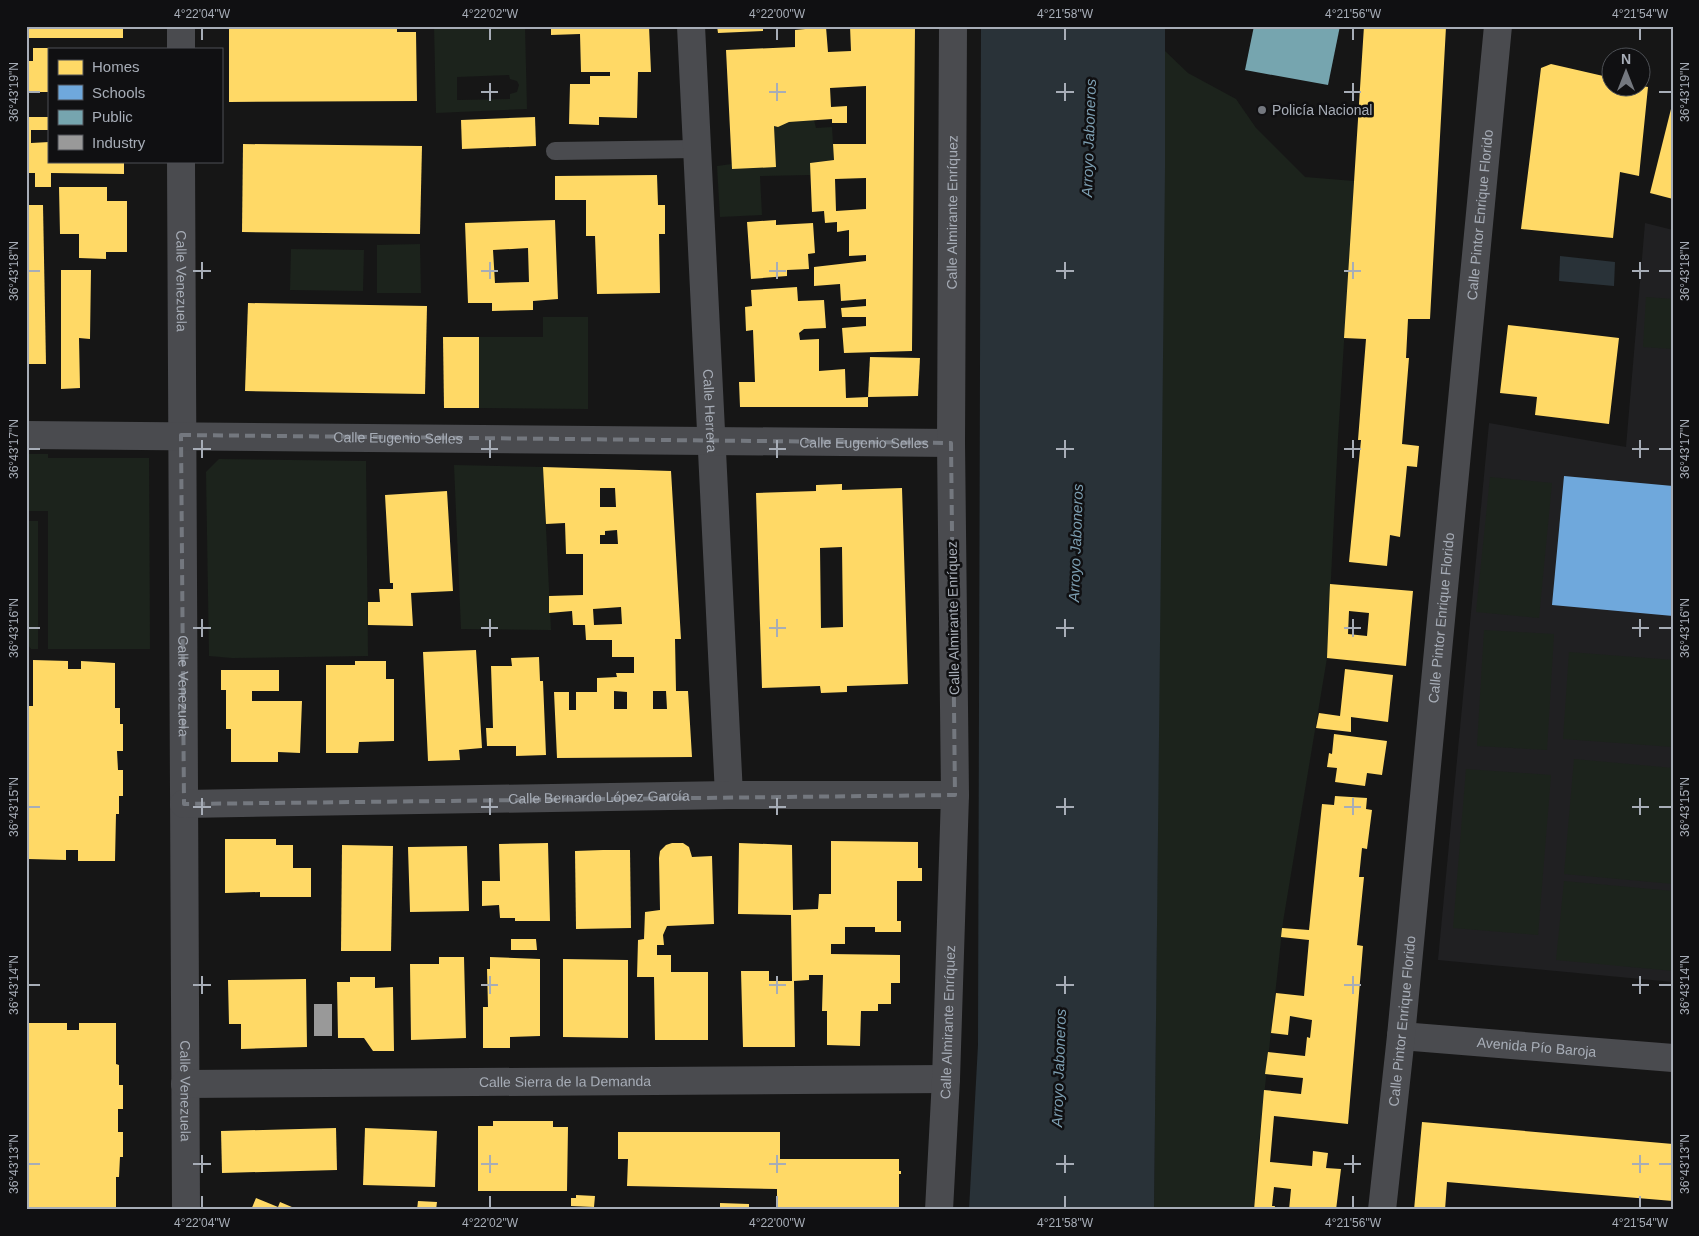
<svg xmlns="http://www.w3.org/2000/svg" width="1699" height="1236" font-family="Helvetica,sans-serif">
  <style>
    .built { fill: #202022 }
    .green { fill: #1c231c; fill-rule: evenodd }
    .water { fill: #293238 }
    .homes { fill: #ffd966; fill-rule: evenodd }
    .schools { fill: #6fa8dc }
    .public { fill: #76a5af }
    .industry { fill: #999 }
    .lines { fill: none; stroke-linecap: round; stroke-linejoin: round }
    .service { stroke: #4a4b4f; stroke-width: 18 }
    .minor { stroke: #4a4b4f; stroke-width: 28 }
    .tertiary { stroke: #4a4b4f; stroke-width: 28 }
    .marked { fill: none; stroke: #74787f; stroke-width: 4; stroke-dasharray: 10 6; stroke-linejoin: round }
    .ticks { fill: none; stroke: #a7adb7; stroke-width: 2 }
    .poi-dot { fill: #74787f; stroke: #101012; stroke-width: 2 }
    .labels { text-anchor: middle; stroke-width: 5; stroke-linejoin: round; paint-order: stroke }
    .poi-label { font-size: 14px; fill: #a7adb7; stroke: #101012; text-anchor: start }
    .street-label { font-size: 14px; fill: #a7adb7; stroke: #101012 }
    .water-label { font-size: 15px; font-style: italic; fill: #7d9fb2; stroke: #101012 }
    .neatline { fill: none; stroke: #a7adb7; stroke-width: 2 }
    .ticks-label { font-size: 12px; text-anchor: middle; fill: #a7adb7 }
  </style>
  <rect width="100%" height="100%" fill="#161616"/>
  <path class="built" d="M1645,223L1673,230V982L1438,960L1489,423L1626,447Z"/>
  <g class="green">
    <path d="M434,26H525L527,109L436,113ZM509,75L510,79L517,81L519,85L517,92L510,94V99L457,100V77Z"/>
    <path d="M1165,51L1188,73L1236,99L1256,128L1305,177L1354,181L1338,438L1327,658L1283,922L1257,1160L1254,1210H1154Z"/>
    <path d="M814,120L816,128L832,127L834,160L810,163V175L760,176L762,215L720,217L717,166L732,164L776,167L774,126L778,127L789,122Z"/>
    <path d="M420,244L421,293H377V245Z"/>
    <path d="M291,249L364,250L363,291L290,290Z"/>
    <path d="M1646,297L1673,299V349L1643,347Z"/>
    <path d="M543,317H588V409L479,408V337H543Z"/>
    <path d="M26,454H48V458H149L150,649H48V511H26Z"/>
    <path d="M219,459L366,461L368,656L232,658L209,656L206,472Z"/>
    <path d="M454,465L543,467L551,630L461,629Z"/>
    <path d="M1490,477L1552,483L1539,618L1476,612Z"/>
    <path d="M26,521H38V649H31L26,642Z"/>
    <path d="M1484,630L1554,634L1547,750L1477,746Z"/>
    <path d="M1569,652L1673,660V747L1563,739Z"/>
    <path d="M1574,759L1673,768V884L1564,874Z"/>
    <path d="M1466,769L1551,775L1538,935L1453,928Z"/>
    <path d="M1564,881L1673,891V971L1556,960Z"/>
  </g>
  <g class="water">
    <path d="M981,26H1165V168L1154,1210H969L978,1045Z"/>
    <path d="M1560,256L1615,262L1614,286L1559,281Z"/>
  </g>
  <g class="homes">
    <rect x="26" y="26" width="97" height="12"/>
    <path d="M229,26H397V32H416L417,101L229,102Z"/>
    <path d="M551,26H649L651,72H638L637,118L599,117V125L569,124L570,84H590V76H610V72H581L580,34L551,35Z"/>
    <path d="M717,26H763V31L718,33Z"/>
    <path d="M850,26H915L912,351L844,353L842,328L866,326V317H842L841,308L866,306V299L841,301L840,284L814,286V267L866,261V255L849,256V230L837,232V222L825,223L824,211L812,212L810,163L834,160L833,144H866V86L830,88L831,107L847,106V123H832V119L789,122L778,127L774,126L776,167L732,169L726,50L795,47V30L826,27L828,52L851,51ZM866,178V209L836,211L835,179Z"/>
    <path d="M1364,26L1446,27L1430,319H1408L1406,358H1409L1402,444L1419,446L1417,467L1407,466L1400,537L1390,535L1387,566L1349,562L1361,440H1358L1366,339L1344,338Z"/>
    <path d="M33,48H49V92H26V61H33Z"/>
    <path d="M1551,64L1612,78V88H1642V86L1648,87L1639,176L1620,172L1613,238L1521,229L1541,68Z"/>
    <path d="M1672,105H1673V199L1650,193Z"/>
    <path d="M26,117H49V130H31V143L49,142V161H124V174L51,173V187H35V173H26Z"/>
    <path d="M535,117L536,146L462,149L461,120Z"/>
    <path d="M243,144L422,146L420,234L242,232Z"/>
    <path d="M657,175L658,205H665V234H659L660,293L597,294L595,236H586V200H555V176Z"/>
    <path d="M59,187H107V201H127V252H106V259L79,258V234H60Z"/>
    <path d="M26,205H43L46,364H26Z"/>
    <path d="M555,220L558,299L533,301V310L492,311V303H468L465,223ZM528,248L529,282L495,283L493,250Z"/>
    <path d="M776,220V225L813,223L815,253L808,254L809,269L787,270V276L751,279L747,222Z"/>
    <path d="M61,270H91L90,339L79,338L80,388L61,389Z"/>
    <path d="M797,287L798,301L824,300L826,328L804,329L799,333L800,340L819,339V371L845,369L846,398L868,397V407H740L739,382H755L753,330L746,331L745,307L752,306L751,290Z"/>
    <path d="M248,303L427,306L425,394L245,391Z"/>
    <path d="M1508,325L1619,338L1609,424L1535,415L1537,397L1500,393Z"/>
    <path d="M443,337H479V408H444Z"/>
    <path d="M870,357L920,358L918,396L868,397Z"/>
    <path d="M543,467L671,471L681,639H675L676,691H688L692,757L557,758L554,692H569V710H576V692H597V678L617,677L616,673H634V657H612V640H586L585,625H573L572,611L549,613V596L583,595V554H566L565,523L546,524ZM600,488H615L616,507H600ZM617,530L618,544H600V535H605V531ZM621,607L622,624L594,625L593,609ZM614,691L627,692V709H614ZM653,691H666L667,709H653Z"/>
    <path d="M842,484V490L902,488L908,684L847,686V692L821,693L820,686L762,688L756,493L816,491V485ZM842,547L843,627L821,628L820,548Z"/>
    <path d="M447,491L453,591L411,593L413,626L368,625V602H380L379,589H393V583H390L385,495Z"/>
    <path d="M1330,584L1413,591L1406,666L1327,658ZM1349,611L1369,613L1367,636L1348,634Z"/>
    <path d="M476,650L482,748L459,750L460,760L428,761L423,652Z"/>
    <path d="M539,657L540,681H543L546,755L516,756V746H487L486,728H493L491,666H512L511,658Z"/>
    <path d="M33,660L68,661V669H81V661L115,663V708H120V724H123V751H117L118,770H123V796H119V814H116L115,861H78V850H66V860L28,859L26,769H29V750H26V723H28V706H33Z"/>
    <path d="M355,661H386V679H394V741L359,742L358,753H326V665H355Z"/>
    <path d="M1345,669L1393,675L1388,722L1351,717V732L1316,728L1319,713L1340,716Z"/>
    <path d="M221,670H279V691H252V701H302L300,753L278,752V762H231V729H226V690H221Z"/>
    <path d="M1334,734L1387,741L1382,775L1367,773L1365,786L1335,782L1337,768L1327,767L1329,753L1332,754Z"/>
    <path d="M1335,796L1367,798L1366,809L1372,810L1367,849L1362,848L1359,877H1364L1357,945L1363,946L1348,1124L1274,1116L1270,1162L1312,1166L1313,1151L1328,1153L1326,1168L1341,1169L1336,1210H1289L1291,1189L1274,1187L1272,1206H1275L1274,1210H1254L1264,1090L1301,1094L1303,1078L1265,1074L1268,1052L1305,1056L1307,1037L1310,1038L1312,1020L1290,1016L1288,1035L1271,1033L1276,993L1304,996L1309,940L1281,937L1282,928L1309,930L1322,804L1334,805Z"/>
    <path d="M225,839H276V845H293V868H311V897H260V892L225,893Z"/>
    <path d="M831,841L918,842V868H922V881H897V921H901V932H875V927H845V944H831V954L900,955V983H891V1004H878V1011H861L860,1046L827,1045V1011H822L823,975H809V980L794,981L795,1047H743L741,971H769V981H792L791,915L738,914L739,843L792,845L793,910L818,909L819,894H831Z"/>
    <path d="M548,843L550,921H515V918H500L499,905L482,906V881H500L499,844Z"/>
    <path d="M672,843H683L689,847L692,857L712,856L714,924L667,926L663,935L664,945H657V955H671V972H708V1040H655L654,977H637L638,940L644,939L645,912L660,910L659,858L660,851L666,845Z"/>
    <path d="M342,845L393,846L391,951H341Z"/>
    <path d="M467,846L469,911L410,912L408,847Z"/>
    <path d="M603,850H630L631,928L576,929L575,851Z"/>
    <path d="M511,939H536L537,950H511Z"/>
    <path d="M439,957H464L466,1038L411,1040L410,964H439Z"/>
    <path d="M490,957L540,959V1036L510,1037V1048H483V1007H488L487,969H490Z"/>
    <path d="M563,959L628,960V1038L563,1037Z"/>
    <path d="M350,977H375V988L393,987L394,1051H373L364,1038H338L337,982H350Z"/>
    <path d="M306,979L307,1047L241,1049V1024H229L228,980Z"/>
    <path d="M29,1023H67V1030H79V1023H116V1064L119,1065V1085H123V1109H118V1132H123V1157H120L119,1177H116V1210H29V1178H26V1132H28L26,1065H29Z"/>
    <path d="M493,1121H553V1127H568L567,1191H478V1126H493Z"/>
    <path d="M1422,1122L1673,1144V1201L1447,1182L1445,1210H1414Z"/>
    <path d="M336,1128L337,1170L222,1173L221,1131Z"/>
    <path d="M365,1128L437,1131L435,1187L363,1185Z"/>
    <path d="M618,1132H780V1159H899V1171H901V1174H899V1210H777V1189L627,1186L628,1159H618Z"/>
    <path d="M576,1195L595,1196L594,1207L571,1206V1198H576Z"/>
    <path d="M256,1198L278,1207L280,1202L299,1210H251Z"/>
    <path d="M418,1201L437,1202L436,1210H417Z"/>
    <path d="M720,1203L749,1204V1210H720Z"/>
  </g>
  <path class="schools" d="M1564,476L1673,486V616L1552,605Z"/>
  <path class="public" d="M1254,26H1340L1328,85L1245,70Z"/>
  <rect class="industry" x="314" y="1004" width="18" height="32"/>
  <g class="lines">
    <path class="service" d="M555,151L697,149"/>
    <g class="minor">
      <path d="M181,26V49"/>
      <path id="s1" d="M691,26L729,795"/>
      <path id="s2" d="M181,161L186,1210"/>
      <path id="s3" d="M26,435C335,435 643,443 951,443"/>
      <path id="s4" d="M184,804L729,795H955"/>
      <path id="s5" d="M1401,1036L1673,1058"/>
      <path id="s6" d="M185,1084L946,1079"/>
      <path id="s7" d="M1382,1210L1401,1036L1498,26"/>
    </g>
    <path class="tertiary" id="s8" d="M939,1210L946,1079L955,795L951,443L953,26"/>
  </g>
  <path class="marked" d="M181,435L951,443L955,795L184,804Z"/>
  <path class="ticks" d="M202,28V40M490,28V40M777,28V40M1065,28V40M1353,28V40M1640,28V40M490,83V101M777,83V101M1065,83V101M1353,83V101M28,92H40M481,92H498M769,92H786M1056,92H1074M1344,92H1361M1659,92H1672M202,262V279M490,262V279M777,262V279M1065,262V279M1353,262V279M1640,262V279M28,271H40M193,271H211M481,271H498M769,271H786M1056,271H1074M1344,271H1361M1632,271H1649M1659,271H1672M202,440V458M490,440V458M777,440V458M1065,440V458M1353,440V458M1640,440V458M28,449H40M193,449H211M481,449H498M769,449H786M1056,449H1074M1344,449H1361M1632,449H1649M1659,449H1672M202,619V637M490,619V637M777,619V637M1065,619V637M1353,619V637M1640,619V637M28,628H40M193,628H211M481,628H498M769,628H786M1056,628H1074M1344,628H1361M1632,628H1649M1659,628H1672M202,798V815M490,798V815M777,798V815M1065,798V815M1353,798V815M1640,798V815M28,807H40M193,807H211M481,807H498M769,807H786M1056,807H1074M1344,807H1361M1632,807H1649M1659,807H1672M202,976V994M490,976V994M777,976V994M1065,976V994M1353,976V994M1640,976V994M28,985H40M193,985H211M481,985H498M769,985H786M1056,985H1074M1344,985H1361M1632,985H1649M1659,985H1672M202,1155V1173M490,1155V1173M777,1155V1173M1065,1155V1173M1353,1155V1173M1640,1155V1173M28,1164H40M193,1164H211M481,1164H498M769,1164H786M1056,1164H1074M1344,1164H1361M1632,1164H1649M1659,1164H1672M202,1196V1208M490,1196V1208M777,1196V1208M1065,1196V1208M1353,1196V1208M1640,1196V1208"/>
  <circle class="poi-dot" cx="1262" cy="110" r="5"/>
  <g class="labels">
    <g class="poi-label">
      <text x="1272" y="115">Policía Nacional</text>
    </g>
    <g class="street-label">
      <text dy="5" stroke="none"><textPath href="#s8" startOffset="998">Calle Almirante Enríquez</textPath></text>
      <text dy="5" stroke="none"><textPath href="#s7" startOffset="1000">Calle Pintor Enrique Florido</textPath></text>
      <text dy="5" stroke="none"><textPath href="#s2" startOffset="120">Calle Venezuela</textPath></text>
      <text dy="5" stroke="none"><textPath href="#s1" startOffset="385">Calle Herrera</textPath></text>
      <text dy="5" stroke="none"><textPath href="#s3" startOffset="372">Calle Eugenio Selles</textPath></text>
      <text dy="5" stroke="none"><textPath href="#s3" startOffset="838">Calle Eugenio Selles</textPath></text>
      <text transform="translate(953 618) rotate(-91)" y="5">Calle Almirante Enríquez</text>
      <text dy="5" stroke="none"><textPath href="#s7" startOffset="595">Calle Pintor Enrique Florido</textPath></text>
      <text dy="5" stroke="none"><textPath href="#s2" startOffset="525">Calle Venezuela</textPath></text>
      <text dy="5" stroke="none"><textPath href="#s4" startOffset="415">Calle Bernardo López García</textPath></text>
      <text dy="5" stroke="none"><textPath href="#s7" startOffset="190">Calle Pintor Enrique Florido</textPath></text>
      <text dy="5" stroke="none"><textPath href="#s8" startOffset="188">Calle Almirante Enríquez</textPath></text>
      <text dy="5" stroke="none"><textPath href="#s5" startOffset="136">Avenida Pío Baroja</textPath></text>
      <text dy="5" stroke="none"><textPath href="#s6" startOffset="380">Calle Sierra de la Demanda</textPath></text>
      <text dy="5" stroke="none"><textPath href="#s2" startOffset="930">Calle Venezuela</textPath></text>
    </g>
    <g class="water-label">
      <text transform="translate(1089 138) rotate(-88)" y="5">Arroyo Jaboneros</text>
      <text transform="translate(1076 543) rotate(-88)" y="5">Arroyo Jaboneros</text>
      <text transform="translate(1059 1068) rotate(-88)" y="5">Arroyo Jaboneros</text>
    </g>
  </g>
  <rect width="1699" height="1236" fill="none" stroke="#101012" stroke-width="55"/>
  <rect x="48" y="48" width="175" height="115" fill="#101012" stroke="#4c4f54"/>
  <rect x="58" y="60" width="25" height="15" fill="#ffd966" stroke="#4c4f54"/>
  <text x="92" y="72" font-size="15" fill="#a7adb7">Homes</text>
  <rect x="58" y="85" width="25" height="15" fill="#6fa8dc" stroke="#4c4f54"/>
  <text x="92" y="98" font-size="15" fill="#a7adb7">Schools</text>
  <rect x="58" y="110" width="25" height="15" fill="#76a5af" stroke="#4c4f54"/>
  <text x="92" y="122" font-size="15" fill="#a7adb7">Public</text>
  <rect x="58" y="135" width="25" height="15" fill="#999999" stroke="#4c4f54"/>
  <text x="92" y="148" font-size="15" fill="#a7adb7">Industry</text>
  <g transform="translate(1626 72)"><circle r="24" fill="#101012" stroke="#4c4f54"/>
  <path d="M0-4L9 19L0 12L-9 19Z" fill="#74787f"/>
  <text y="-8" font-size="14" font-weight="bold" text-anchor="middle" fill="#a7adb7">N</text>
  </g>
  <rect x="28" y="28" width="1644" height="1180" class="neatline"/>
  <g class="ticks-label">
    <text x="202" y="18">4°22'04"W</text>
    <text x="490" y="18">4°22'02"W</text>
    <text x="777" y="18">4°22'00"W</text>
    <text x="1065" y="18">4°21'58"W</text>
    <text x="1353" y="18">4°21'56"W</text>
    <text x="1640" y="18">4°21'54"W</text>
    <text transform="translate(14 92) rotate(-90)" y="4">36°43'19"N</text>
    <text transform="translate(1685 92) rotate(-90)" y="4">36°43'19"N</text>
    <text transform="translate(14 271) rotate(-90)" y="4">36°43'18"N</text>
    <text transform="translate(1685 271) rotate(-90)" y="4">36°43'18"N</text>
    <text transform="translate(14 449) rotate(-90)" y="4">36°43'17"N</text>
    <text transform="translate(1685 449) rotate(-90)" y="4">36°43'17"N</text>
    <text transform="translate(14 628) rotate(-90)" y="4">36°43'16"N</text>
    <text transform="translate(1685 628) rotate(-90)" y="4">36°43'16"N</text>
    <text transform="translate(14 807) rotate(-90)" y="4">36°43'15"N</text>
    <text transform="translate(1685 807) rotate(-90)" y="4">36°43'15"N</text>
    <text transform="translate(14 985) rotate(-90)" y="4">36°43'14"N</text>
    <text transform="translate(1685 985) rotate(-90)" y="4">36°43'14"N</text>
    <text transform="translate(14 1164) rotate(-90)" y="4">36°43'13"N</text>
    <text transform="translate(1685 1164) rotate(-90)" y="4">36°43'13"N</text>
    <text x="202" y="1227">4°22'04"W</text>
    <text x="490" y="1227">4°22'02"W</text>
    <text x="777" y="1227">4°22'00"W</text>
    <text x="1065" y="1227">4°21'58"W</text>
    <text x="1353" y="1227">4°21'56"W</text>
    <text x="1640" y="1227">4°21'54"W</text>
  </g>
</svg>
